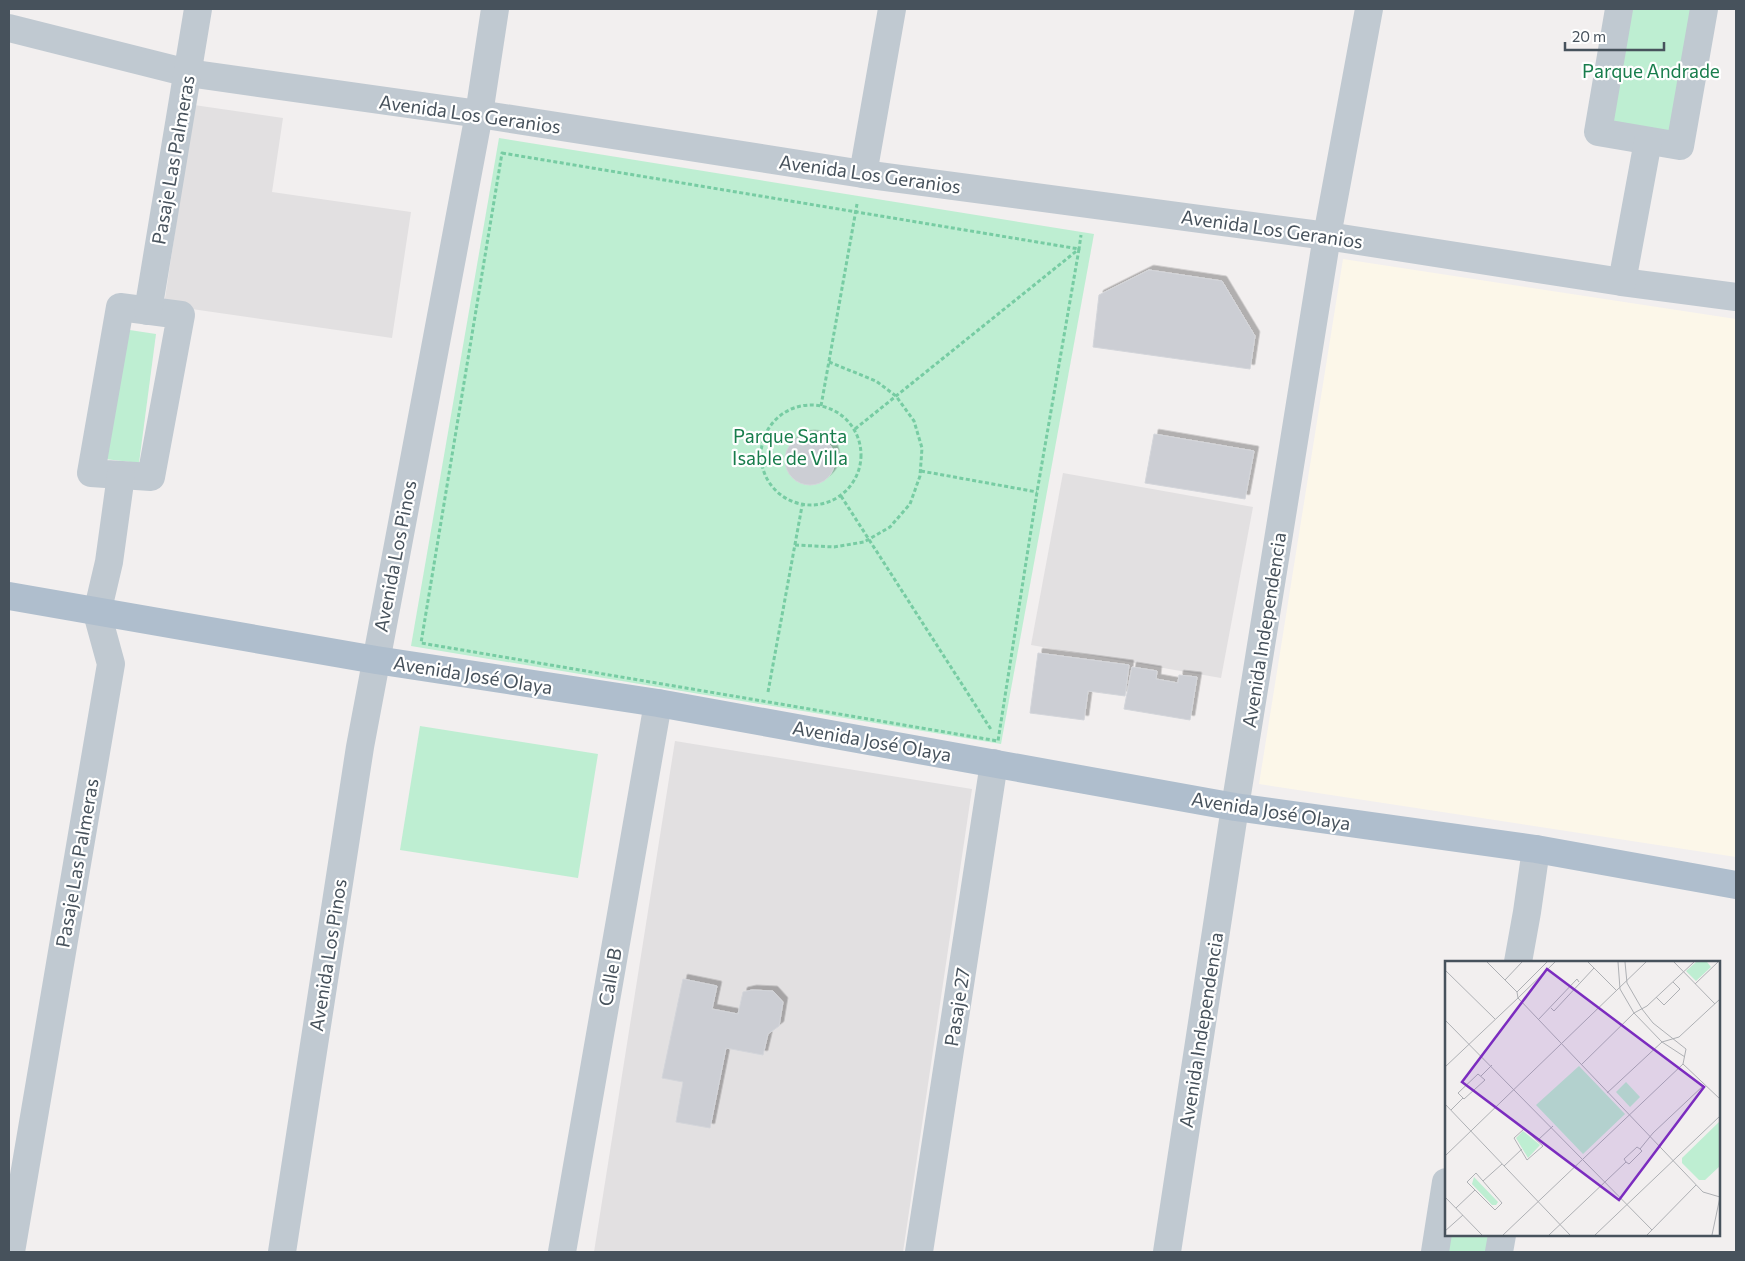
<svg xmlns="http://www.w3.org/2000/svg" width="1745" height="1261" font-family="Commissioner,sans-serif">
  <style>
    .commercial { fill: #fcf7e9 }
    .education { fill: #e2e0e1 }
    .green { fill: #beeed2 }
    .building { fill: #ccced4; stroke: #d3d5da; filter: url(#shadow) }
    .lines { fill: none; stroke-linecap: round; stroke-linejoin: round }
    .path { stroke: #77cca3; stroke-width: 3; stroke-dasharray: 4 2.5; stroke-linecap: butt }
    .minor { stroke: #c0c9d1; stroke-width: 28 }
    .major { stroke: #afbecd; stroke-width: 28 }
    .labels { text-anchor: middle; stroke-width: 4.5; stroke-linejoin: round; paint-order: stroke }
    .park-label { font-size: 19px; fill: #187d4c; stroke: #fff }
    .street-label { font-size: 19px; fill: #47525c; stroke: #fff }
    .inset-road { fill: none; stroke: #aeb0b4; stroke-width: 1 }
    .view { fill: #7b2cbf; fill-opacity: 0.15; stroke: #7b2cbf; stroke-width: 2.5 }
    .inset-edge { fill: none; stroke: #47525c; stroke-width: 2.5 }
  </style>
  <defs>
    <filter id="shadow"><feDropShadow dx="4.5" dy="-4.5" stdDeviation="0" flood-color="#0004"/></filter>
  </defs>
  <rect width="100%" height="100%" fill="#f2efef"/>
  <path class="commercial" d="M1343,259L1736,319V857L1259,784Z"/>
  <g class="education">
    <path d="M194,105L283,118L272,192L411,212L392,338L164,305Z"/>
    <path d="M1063,473L1253,507L1221,678L1031,645Z"/>
    <path d="M675,741L972,789L903,1252H594Z"/>
  </g>
  <g class="green">
    <path d="M1619,9H1704L1680,146L1598,132Z"/>
    <path d="M499,138L1094,234L1001,744L411,646Z"/>
    <path d="M123,329L156,334L139,463L105,459Z"/>
    <path d="M420,726L598,754L578,878L400,850Z"/>
    <path d="M1448,1235H1489L1486,1252H1445Z"/>
  </g>
  <g class="building">
    <path d="M1149,270L1222,281L1255,336L1250,369L1093,347L1099,295Z"/>
    <path d="M1154,434L1254,451L1245,499L1145,483Z"/>
    <circle cx="810" cy="460" r="25"/>
    <path d="M1038,653L1129,665L1125,696L1088,691L1084,720L1030,713Z"/>
    <path d="M1132,667L1157,671L1156,679L1178,683L1179,675L1197,677L1190,720L1124,709Z"/>
    <path d="M683,979L717,986L712,1009L738,1014L743,992L752,990L773,991L783,1002L779,1026L768,1034L763,1055L726,1048L710,1128L676,1122L683,1082L662,1078Z"/>
  </g>
  <g class="lines">
    <g class="path">
      <path d="M502,153L1079,249L1037,492L998,741L421,643Z"/>
      <circle cx="811" cy="455" r="50"/>
      <path d="M821,406L857,204"/>
      <path d="M855,429L1079,249L1081,235"/>
      <path d="M921,471L1037,492"/>
      <path d="M841,496L992,731"/>
      <path d="M795,545L834,547L864,542L890,527L910,504L920,476L922,448L914,421L896,396L876,381L829,362"/>
      <path d="M768,692L802,506"/>
    </g>
    <g class="minor">
      <path d="M1619,9L1598,132L1680,146L1704,9"/>
      <path d="M9,28L188,73L479,114L863,174L1327,236L1622,282L1736,297"/>
      <path d="M863,174L892,9"/>
      <path d="M1622,282L1648,141"/>
      <path d="M120,307L181,315L151,477L91,473Z"/>
      <path d="M148,311L198,9"/>
      <path d="M1518,962L1527,912L1536,849"/>
      <path d="M11,1252L111,664L97,613L109,562L121,475"/>
      <path d="M282,1252L360,747L479,114L495,9"/>
      <path d="M562,1252L658,703"/>
      <path d="M919,1252L994,763"/>
      <path d="M1167,1252L1235,807L1327,236L1369,9"/>
      <path d="M1435,1252L1446,1182"/>
      <path d="M1499,1252L1502,1235"/>
    </g>
    <path class="major" d="M9,596L376,660L658,703L1235,807L1536,849L1736,885"/>
  </g>
  <g class="labels">
    <g class="park-label">
      <text x="1651" y="78">Parque Andrade</text>
      <text x="790" y="443">Parque Santa<tspan x="790" dy="22">Isable de Villa</tspan></text>
    </g>
    <g class="street-label">
      <text transform="translate(470 114) rotate(8)" y="7">Avenida Los Geranios</text>
      <text transform="translate(173 160) rotate(-80)" y="7">Pasaje Las Palmeras</text>
      <text transform="translate(870 174) rotate(8)" y="7">Avenida Los Geranios</text>
      <text transform="translate(1272 229) rotate(8)" y="7">Avenida Los Geranios</text>
      <text transform="translate(395 556) rotate(-79)" y="7">Avenida Los Pinos</text>
      <text transform="translate(1264 630) rotate(-81)" y="7">Avenida Independencia</text>
      <text transform="translate(473 675) rotate(9)" y="7">Avenida José Olaya</text>
      <text transform="translate(872 741) rotate(10)" y="7">Avenida José Olaya</text>
      <text transform="translate(1271 811) rotate(9)" y="7">Avenida José Olaya</text>
      <text transform="translate(77 863) rotate(-80)" y="7">Pasaje Las Palmeras</text>
      <text transform="translate(328 955) rotate(-81)" y="7">Avenida Los Pinos</text>
      <text transform="translate(610 977) rotate(-80)" y="7">Calle B</text>
      <text transform="translate(957 1007) rotate(-81)" y="7">Pasaje 27</text>
      <text transform="translate(1201 1030) rotate(-81)" y="7">Avenida Independencia</text>
    </g>
  </g>
  <g transform="translate(1445 961)">
    <rect width="275" height="275" fill="#f2efef"/>
    <path d="M251,1H262L266,6L251,20L241,10ZM134,105L180,153L138,193L91,144ZM181,121L195,136L185,146L171,131ZM275,160V205L260,219H254L237,202V197ZM78,170L95,184L83,197L71,177ZM29,216L53,241L51,244H47L27,223Z" fill="#beeed2"/>
    <path class="inset-road" d="M42,1L72,31M143,1L172,30M173,1L175,28L189,52L217,81L240,96M180,1L182,22L197,48L208,62L241,88L238,103M229,1L270,43M0,9L50,58M60,19L77,1M250,23L273,1M211,36L219,44L235,28L228,21M73,37L258,231L275,236M73,37L110,1M73,37L72,31L102,1M106,47L109,50L149,7M0,59L207,269M93,59L132,18L134,21M238,103L275,138M136,104L189,52L202,45L249,1M0,106L73,37M33,113L40,119L19,138L13,132ZM36,115L47,104M162,132L217,81L234,76L275,38M0,143L125,274M6,149L18,137M79,168L98,185L82,199L69,177ZM93,179L108,165M0,195L201,1M181,201L179,198L192,186L195,188M59,205L77,188M31,212L57,242L50,249L22,221ZM38,220L57,203M0,236L37,274M11,247L30,229M0,270L18,254M58,274L238,103M104,274L181,201L184,203L197,190L195,188L208,172L259,124M150,274L275,155M202,274L251,224M267,274L275,236"/>
    <path class="view" d="M102,8L259,126L174,239L17,121Z"/>
    <rect width="275" height="275" class="inset-edge"/>
  </g>
  <rect width="1745" height="1261" fill="none" stroke="#47525c" stroke-width="20"/>
  <path d="M1565 42v8h99v-8" fill="none" stroke="#47525c" stroke-width="2.5"/>
  <text x="1572" y="42" font-size="15" fill="#47525c" stroke="#ffffff" stroke-width="4" paint-order="stroke">20 m</text>
</svg>
